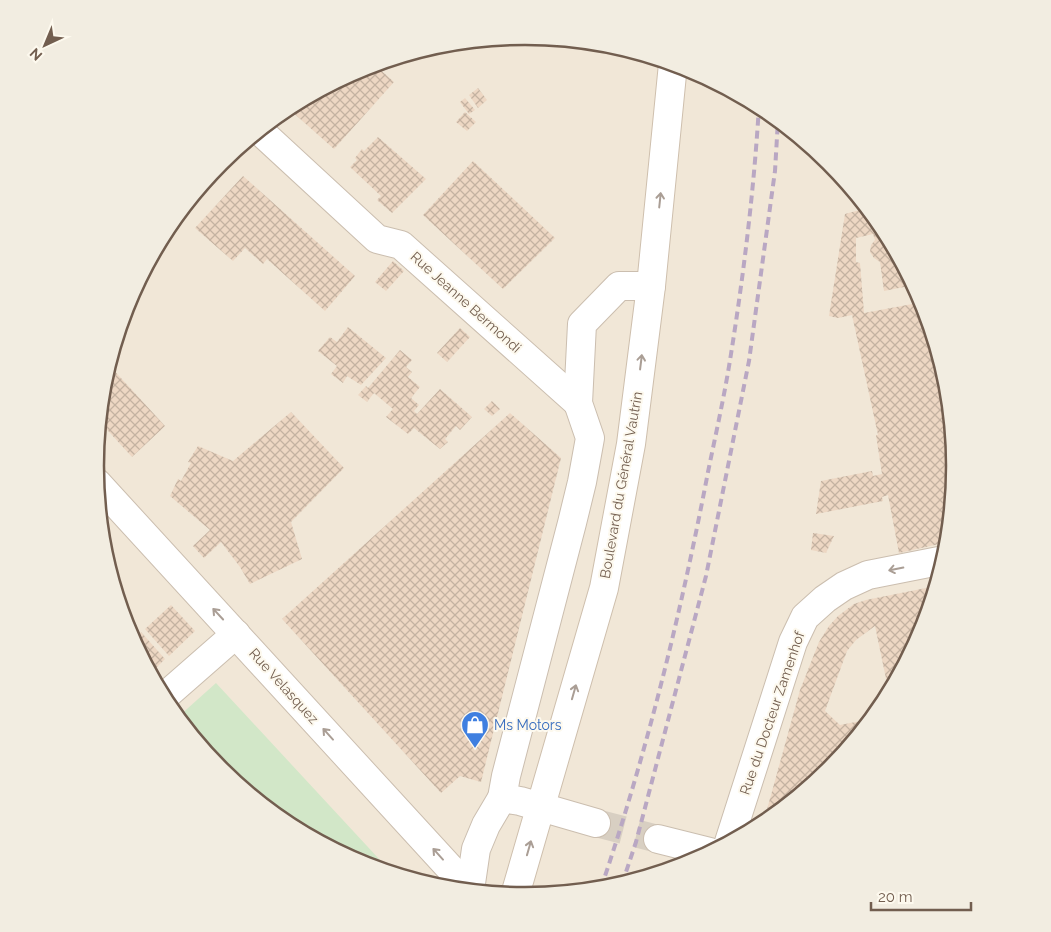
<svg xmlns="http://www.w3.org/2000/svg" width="1051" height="932" font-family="Raleway,sans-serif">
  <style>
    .residential { fill: #f1e7d7 }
    .pitch { fill: #d2e7c8 }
    .building { fill: url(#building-cross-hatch) }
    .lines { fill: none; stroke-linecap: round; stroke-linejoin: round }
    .street-tunnel { stroke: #d8cfc2; stroke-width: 28; stroke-dasharray: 28 14; stroke-linecap: butt }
    .street-casing { stroke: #cbbeaf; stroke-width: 30 }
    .secondary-casing { stroke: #cebfad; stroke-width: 30 }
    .street { stroke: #fff; stroke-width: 28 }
    .secondary { stroke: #fff; stroke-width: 28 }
    .rail { stroke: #b9a7c3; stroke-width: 4; stroke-dasharray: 8 5; stroke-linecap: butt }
    .oneway { stroke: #aa9e95 }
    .labels { text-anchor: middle; stroke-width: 4; stroke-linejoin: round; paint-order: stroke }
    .street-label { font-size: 14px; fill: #725e4f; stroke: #fdf9ee }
    .shop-label { font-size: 14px; fill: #366cbe; stroke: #fdf9ee; text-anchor: start }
    .rim { fill: none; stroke: #725e4f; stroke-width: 2.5 }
  </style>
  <defs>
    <pattern id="building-cross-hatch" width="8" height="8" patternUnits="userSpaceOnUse" patternTransform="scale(1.25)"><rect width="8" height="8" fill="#edd7c3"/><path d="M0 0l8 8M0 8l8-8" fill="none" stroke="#c4b2a1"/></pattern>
  </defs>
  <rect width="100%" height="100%" fill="#faf5e8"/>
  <circle class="residential" cx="525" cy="466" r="428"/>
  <path class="pitch" d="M216,683L392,873L361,863L287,823L221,770L178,717Z"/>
  <g class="building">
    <path d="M375,65L394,82L334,149L289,109L292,106L361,69Z"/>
    <path d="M478,88L487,100L478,108L469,95Z"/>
    <path d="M465,98L475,110L469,114L460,102Z"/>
    <path d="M465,112L476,122L467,131L456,122Z"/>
    <path d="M378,137L426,179L392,213L377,200L381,196L350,167L357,160L355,158L362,149L364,151Z"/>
    <path d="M473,161L555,238L503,289L423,215Z"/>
    <path d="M243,176L355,276L325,311L267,259L263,264L245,248L233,261L195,228Z"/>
    <path d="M867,208L883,227L914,285L884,291L880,262L874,258L870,252L871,245L875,240L873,234L856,238V262L860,263L864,313L923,302L947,382L955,466L948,542L899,553L888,495L882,497L883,501L816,514L821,481L872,471L873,476L882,474L876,435H878L852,315L838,318L829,316L845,214Z"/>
    <path d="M393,261L404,271L386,291L375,282Z"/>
    <path d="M348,327L386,358L361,385L347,376L343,383L331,374L337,366L318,351L330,337L337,342Z"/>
    <path d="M460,328L470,337L447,362L437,353Z"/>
    <path d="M400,350L412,360L406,367L412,372L408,377L420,387L411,398L419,405L414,411L417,414L440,389L472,417L460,430L456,426L445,439L448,442L440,449L414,428L408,434L386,417L393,409L374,393L367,402L358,395L366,386L368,388Z"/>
    <path d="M109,365L165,426L132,457L100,422L104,382Z"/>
    <path d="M492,401L500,409L492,416L484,409Z"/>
    <path d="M291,412L344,468L291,522L302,559L250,584L240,567L221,542L204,558L193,546L210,530L170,496L178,479L181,481L191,463L188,462L198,446L233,461Z"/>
    <path d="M510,413L561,458L481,782L460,776L441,793L282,619Z"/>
    <path d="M813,533L834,536L826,553L811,550Z"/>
    <path d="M936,586L922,631L889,693L875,626L856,640L847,651L825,711L840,725L871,719L829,770L763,824L800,690L819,642L829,626L838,616L854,604L866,600Z"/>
    <path d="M171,605L195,631L169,656L145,629Z"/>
    <path d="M141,632L165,659L151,673L133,639Z"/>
  </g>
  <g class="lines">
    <path class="street-tunnel" d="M596,823L658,839"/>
    <defs>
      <g id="street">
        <path d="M260,131L377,239L401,245L578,403"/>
        <path d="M97,483L470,890"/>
        <path d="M164,697L236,634"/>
        <path d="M502,798L506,776L572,523L582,482L590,438L578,403L582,324L619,286H651"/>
        <path d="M658,839L710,852"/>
        <path d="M729,842L793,642L805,617L825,599L844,586L868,575L944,560"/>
        <path d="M470,890L476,849L486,825L502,798L520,801L596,823"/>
      </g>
      <path id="secondary" d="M515,895L604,588L631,444L651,286L673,64"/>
    </defs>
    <use href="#street" class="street-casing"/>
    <use href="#secondary" class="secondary-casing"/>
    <use href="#street" class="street"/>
    <use href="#secondary" class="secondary"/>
    <g class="rail">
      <path d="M622,884L636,842L706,576L749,361L775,171L778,120"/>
      <path d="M601,888C647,752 681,613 708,472C716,433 725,393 731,354C744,272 754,189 759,106"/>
    </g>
  </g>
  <defs><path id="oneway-shaft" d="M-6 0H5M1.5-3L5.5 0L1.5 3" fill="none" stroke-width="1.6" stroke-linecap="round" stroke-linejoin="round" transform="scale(1.25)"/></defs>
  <g class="oneway">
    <use href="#oneway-shaft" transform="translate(660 200) rotate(-84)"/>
    <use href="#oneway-shaft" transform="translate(641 362) rotate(-83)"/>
    <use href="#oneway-shaft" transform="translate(896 569) rotate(169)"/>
    <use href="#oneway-shaft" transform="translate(218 614) rotate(-133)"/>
    <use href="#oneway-shaft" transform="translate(574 692) rotate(-74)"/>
    <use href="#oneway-shaft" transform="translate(328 734) rotate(-132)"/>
    <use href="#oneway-shaft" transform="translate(529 848) rotate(-74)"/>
    <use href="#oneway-shaft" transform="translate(438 854) rotate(-132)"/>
  </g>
  <defs>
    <symbol id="shop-pin" viewBox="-11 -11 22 30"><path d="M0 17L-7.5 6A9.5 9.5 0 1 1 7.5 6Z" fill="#3f7fe0" stroke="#fdf9ee"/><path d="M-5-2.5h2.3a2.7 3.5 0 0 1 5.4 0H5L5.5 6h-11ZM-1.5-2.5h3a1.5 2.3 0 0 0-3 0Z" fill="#fff"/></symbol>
  </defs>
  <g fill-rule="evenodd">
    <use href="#shop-pin" x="459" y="709" width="32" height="43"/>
  </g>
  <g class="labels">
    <g class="street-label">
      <text transform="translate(466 302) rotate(42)" y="5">Rue Jeanne Bermondi</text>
      <text transform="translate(621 485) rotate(-80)" y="5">Boulevard du Général Vautrin</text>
      <text transform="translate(284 686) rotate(48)" y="5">Rue Velasquez</text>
      <text transform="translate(772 713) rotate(-71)" y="5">Rue du Docteur Zamenhof</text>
    </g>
    <g class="shop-label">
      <text x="494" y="730">Ms Motors</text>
    </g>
  </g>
  <path d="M0 0H1051V932H0ZM104 466a421 421 0 1 1 842 0a421 421 0 1 1-842 0Z" fill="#f2ede1" fill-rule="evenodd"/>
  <path class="rim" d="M104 466a421 421 0 1 1 842 0a421 421 0 1 1-842 0Z"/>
  <g transform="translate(45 45) rotate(224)" stroke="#fdf9ee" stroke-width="4" paint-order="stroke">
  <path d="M0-4L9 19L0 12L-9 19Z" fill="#725e4f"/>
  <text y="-8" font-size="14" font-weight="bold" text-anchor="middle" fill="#725e4f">N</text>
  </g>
  <path d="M871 902v8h100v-8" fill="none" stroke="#725e4f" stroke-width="2.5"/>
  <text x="878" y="902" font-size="15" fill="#725e4f" stroke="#fdf9ee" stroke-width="4" paint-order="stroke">20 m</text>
</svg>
